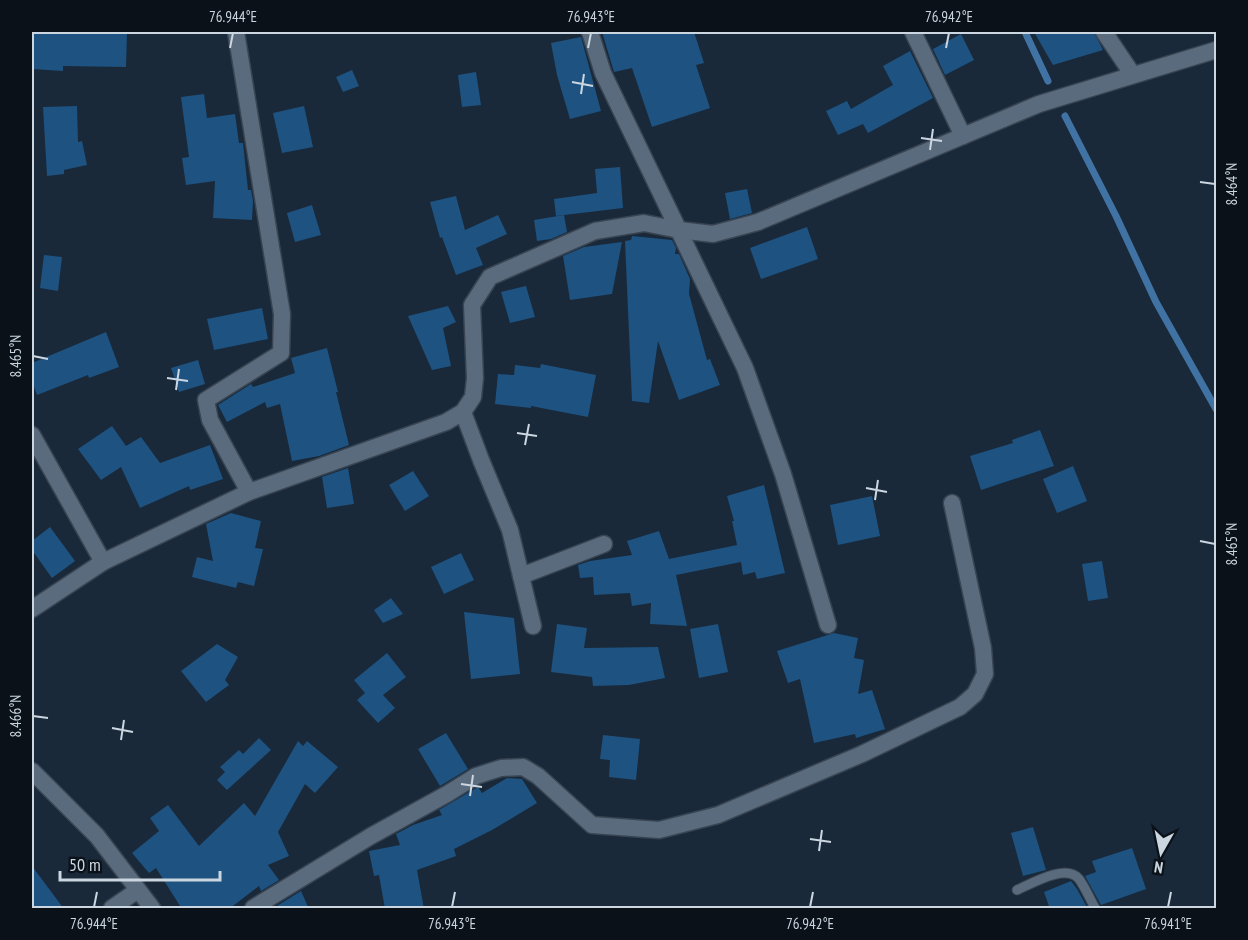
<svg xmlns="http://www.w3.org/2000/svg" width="1248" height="940" font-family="'PT Sans Narrow',sans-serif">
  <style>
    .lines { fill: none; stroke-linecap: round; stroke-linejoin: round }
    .stream { stroke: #4073a3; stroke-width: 7 }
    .building { fill: #1e5280 }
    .service-casing { stroke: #384452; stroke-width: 11 }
    .minor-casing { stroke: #384452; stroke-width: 19 }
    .service { stroke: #596b7d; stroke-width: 9 }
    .minor { stroke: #596b7d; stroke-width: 16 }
    .ticks { fill: none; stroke: #cbd6e0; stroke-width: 2 }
    .neatline { fill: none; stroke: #cbd6e0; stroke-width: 2 }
    .ticks-label { font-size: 15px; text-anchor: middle; fill: #cbd6e0 }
  </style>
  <rect width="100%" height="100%" fill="#192939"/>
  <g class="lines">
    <g class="stream">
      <path d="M1025,32L1048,81"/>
      <path d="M1065,116L1116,216L1156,302L1216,409"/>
    </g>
  </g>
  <g class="building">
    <path d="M32,32H127L126,67L63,66V71L32,69Z"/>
    <path d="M602,32H694L704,63L696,65L710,108L652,127L632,68L614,72Z"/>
    <path d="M1034,32H1094L1103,50L1053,65Z"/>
    <path d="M961,34L974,60L945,75L933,49Z"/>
    <path d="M581,37L601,111L570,119L557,75L551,43Z"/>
    <path d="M910,51L933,98L868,133L863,124L838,135L826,111L847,101L851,109L893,85L883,66Z"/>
    <path d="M352,70L359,86L343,92L336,77Z"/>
    <path d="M476,72L481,105L462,107L458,75Z"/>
    <path d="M204,94L207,118L235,114L239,143H243L248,190H251L253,201L252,220L213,218L215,181L186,185L182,158L189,157L181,97Z"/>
    <path d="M77,106L78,142L82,141L87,165L64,170V174L47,176L43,107Z"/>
    <path d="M304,106L313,147L282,153L273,113Z"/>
    <path d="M620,167L623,208L556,216L554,199L597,193L595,169Z"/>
    <path d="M747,189L752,213L730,219L725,193Z"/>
    <path d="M456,196L465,230L498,215L507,234L476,248L483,265L456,275L442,237L440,238L430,202Z"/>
    <path d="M312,205L321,235L295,242L287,213Z"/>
    <path d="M564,215L567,232L551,239L537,241L534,220Z"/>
    <path d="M807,227L818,259L761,279L750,248Z"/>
    <path d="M632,236L672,240L676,248L675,254H679L690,279L689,294L707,360L710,359L720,385L679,400L658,341L649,403L632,401L625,241L631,240Z"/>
    <path d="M622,242L612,294L570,300L563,256L584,247Z"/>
    <path d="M44,255L62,257L58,291L40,288Z"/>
    <path d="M526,286L535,317L510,323L501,292Z"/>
    <path d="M448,306L456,322L443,328L451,366L432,370L408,316Z"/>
    <path d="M262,308L268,339L214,350L207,319Z"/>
    <path d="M106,332L119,367L89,378L88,375L37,395L32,381V363Z"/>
    <path d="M327,348L338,392H336L349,445L319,456L292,461L280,404L267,408L265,402L227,422L218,405L251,384L253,387L295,373L291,358Z"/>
    <path d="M198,360L205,384L179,392L171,368Z"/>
    <path d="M541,364L596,375L588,417L531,406V408L495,404L498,374L514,375L515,365L540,368Z"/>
    <path d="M112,426L126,446L141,437L160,463L210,445L223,479L190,490L189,486L140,508L121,467L101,480L78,449Z"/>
    <path d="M1040,430L1054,466L981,490L970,456L1013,443L1012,440Z"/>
    <path d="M1073,466L1087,501L1057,513L1043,479Z"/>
    <path d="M348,468L354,504L327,508L322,477Z"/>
    <path d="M413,471L429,496L405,511L389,485Z"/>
    <path d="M764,485L785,573L757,579L755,572L743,575L741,562L676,575L687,626L650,624L651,603L632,606L630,593L594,595L593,577L580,578L578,565L590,561L632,555L627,541L659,531L669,559L737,545L732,521H734L727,496Z"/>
    <path d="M872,496L880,536L838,545L830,505Z"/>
    <path d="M231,513L261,521L255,548L263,549L254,586L238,582L236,588L192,577L197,557L213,561L206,524Z"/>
    <path d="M50,527L75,561L52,578L32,550V541Z"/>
    <path d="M461,553L474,580L444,594L431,567Z"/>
    <path d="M1102,561L1108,598L1088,601L1082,564Z"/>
    <path d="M391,598L403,614L383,623L374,610Z"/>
    <path d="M464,612L514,618L520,674L471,679Z"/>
    <path d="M557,624L587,628L584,648L658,647L665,678L629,685L593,686L592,677L551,672Z"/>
    <path d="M718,624L728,672L699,678L690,629Z"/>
    <path d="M834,633L858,638L854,658L864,660L858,694L872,690L885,729L856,738L855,734L814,743L800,679L788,683L777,651Z"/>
    <path d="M217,644L238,657L225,680L229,685L206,702L181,671Z"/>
    <path d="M387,653L406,677L383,695L395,708L378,723L357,700L365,693L354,680Z"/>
    <path d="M446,733L468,769L440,786L418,749Z"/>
    <path d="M603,735L640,739L636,780L609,777L610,760L600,759Z"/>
    <path d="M259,738L271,750L227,790L217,780L225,772L220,767L239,750L243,754Z"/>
    <path d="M298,741L303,746L307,741L338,767L315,793L305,784L278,832L289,856L268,865L279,880L261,891L259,886L229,909H182L156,868L149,873L132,853L159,831L150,818L168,805L199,846L244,803L255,816Z"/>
    <path d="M507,778L522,779L537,803L492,830L454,849L456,856L417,870L424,909H385L379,875L374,876L369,851L400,845L396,834L413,825L442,815L439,810L478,787L482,793Z"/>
    <path d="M1033,827L1046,870L1023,876L1011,833Z"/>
    <path d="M1132,848L1146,889L1101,905L1085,876L1096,872L1092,861Z"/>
    <path d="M32,866L64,909H32Z"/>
    <path d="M1071,881L1077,889L1088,909H1050L1044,892Z"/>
    <path d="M301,891L309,909H272Z"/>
  </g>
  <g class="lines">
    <defs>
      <path id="service" d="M1017,890C1031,884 1066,863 1079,879C1085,887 1090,899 1095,908"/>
      <g id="minor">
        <path d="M236,32L282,314L281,353L206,400L210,420L249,492"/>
        <path d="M590,32L603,73L745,368L783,474L828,625"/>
        <path d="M913,32L963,136"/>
        <path d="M1104,32L1133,75"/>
        <path d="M463,412L481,460L510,530L533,626"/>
        <path d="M32,435L103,562"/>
        <path d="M521,576L604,544"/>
        <path d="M32,609L103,562L249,492L446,422L463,412L473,397L475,378L472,305L490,277L595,231L644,223L679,230L713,234L758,222L1039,104L1216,50"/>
        <path d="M32,771L97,836L152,908"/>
        <path d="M112,908L138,890"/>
        <path d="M253,908L371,836L447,794L476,776L501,768L523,767L538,776L592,825L659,830L718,815L862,754L960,707L975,694L985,674L983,648L952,503"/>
      </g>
    </defs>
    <use href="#service" class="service-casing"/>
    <use href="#minor" class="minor-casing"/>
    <use href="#service" class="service"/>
    <use href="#minor" class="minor"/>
  </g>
  <path class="ticks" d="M230,48L233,33M588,48L591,33M946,48L949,33M572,82L593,86M581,94L584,74M921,138L942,141M930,150L933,129M1200,182L1215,184M33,356L48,359M167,378L188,381M176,390L179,369M517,433L537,436M525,445L529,424M866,488L887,492M875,500L878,480M1200,541L1215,544M33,716L48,718M112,728L133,732M121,740L124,720M461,784L482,787M470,796L473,775M810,839L831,842M819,851L822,830M94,907L97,892M452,907L455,892M810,907L813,892M1168,907L1171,892"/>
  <rect width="1248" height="940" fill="none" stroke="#0a1118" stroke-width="66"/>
  <g transform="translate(1161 853) rotate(189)" stroke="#0a1118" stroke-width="4.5" paint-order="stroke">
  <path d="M0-4.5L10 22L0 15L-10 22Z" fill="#cbd6e0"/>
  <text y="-9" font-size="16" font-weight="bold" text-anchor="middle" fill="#cbd6e0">N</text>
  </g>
  <path d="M60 871v9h160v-9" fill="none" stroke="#cbd6e0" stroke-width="3"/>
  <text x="69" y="871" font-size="18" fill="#cbd6e0" stroke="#0a1118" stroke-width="4.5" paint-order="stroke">50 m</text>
  <rect x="33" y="33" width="1182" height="874" class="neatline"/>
  <g class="ticks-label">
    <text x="233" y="22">76.944°E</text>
    <text x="591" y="22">76.943°E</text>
    <text x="949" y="22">76.942°E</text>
    <text transform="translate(1232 184) rotate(-90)" y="5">8.464°N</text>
    <text transform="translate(16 356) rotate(-90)" y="5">8.465°N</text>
    <text transform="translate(1232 544) rotate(-90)" y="5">8.465°N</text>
    <text transform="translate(16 716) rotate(-90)" y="5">8.466°N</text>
    <text x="94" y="929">76.944°E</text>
    <text x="452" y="929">76.943°E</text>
    <text x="810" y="929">76.942°E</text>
    <text x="1168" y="929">76.941°E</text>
  </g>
</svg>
